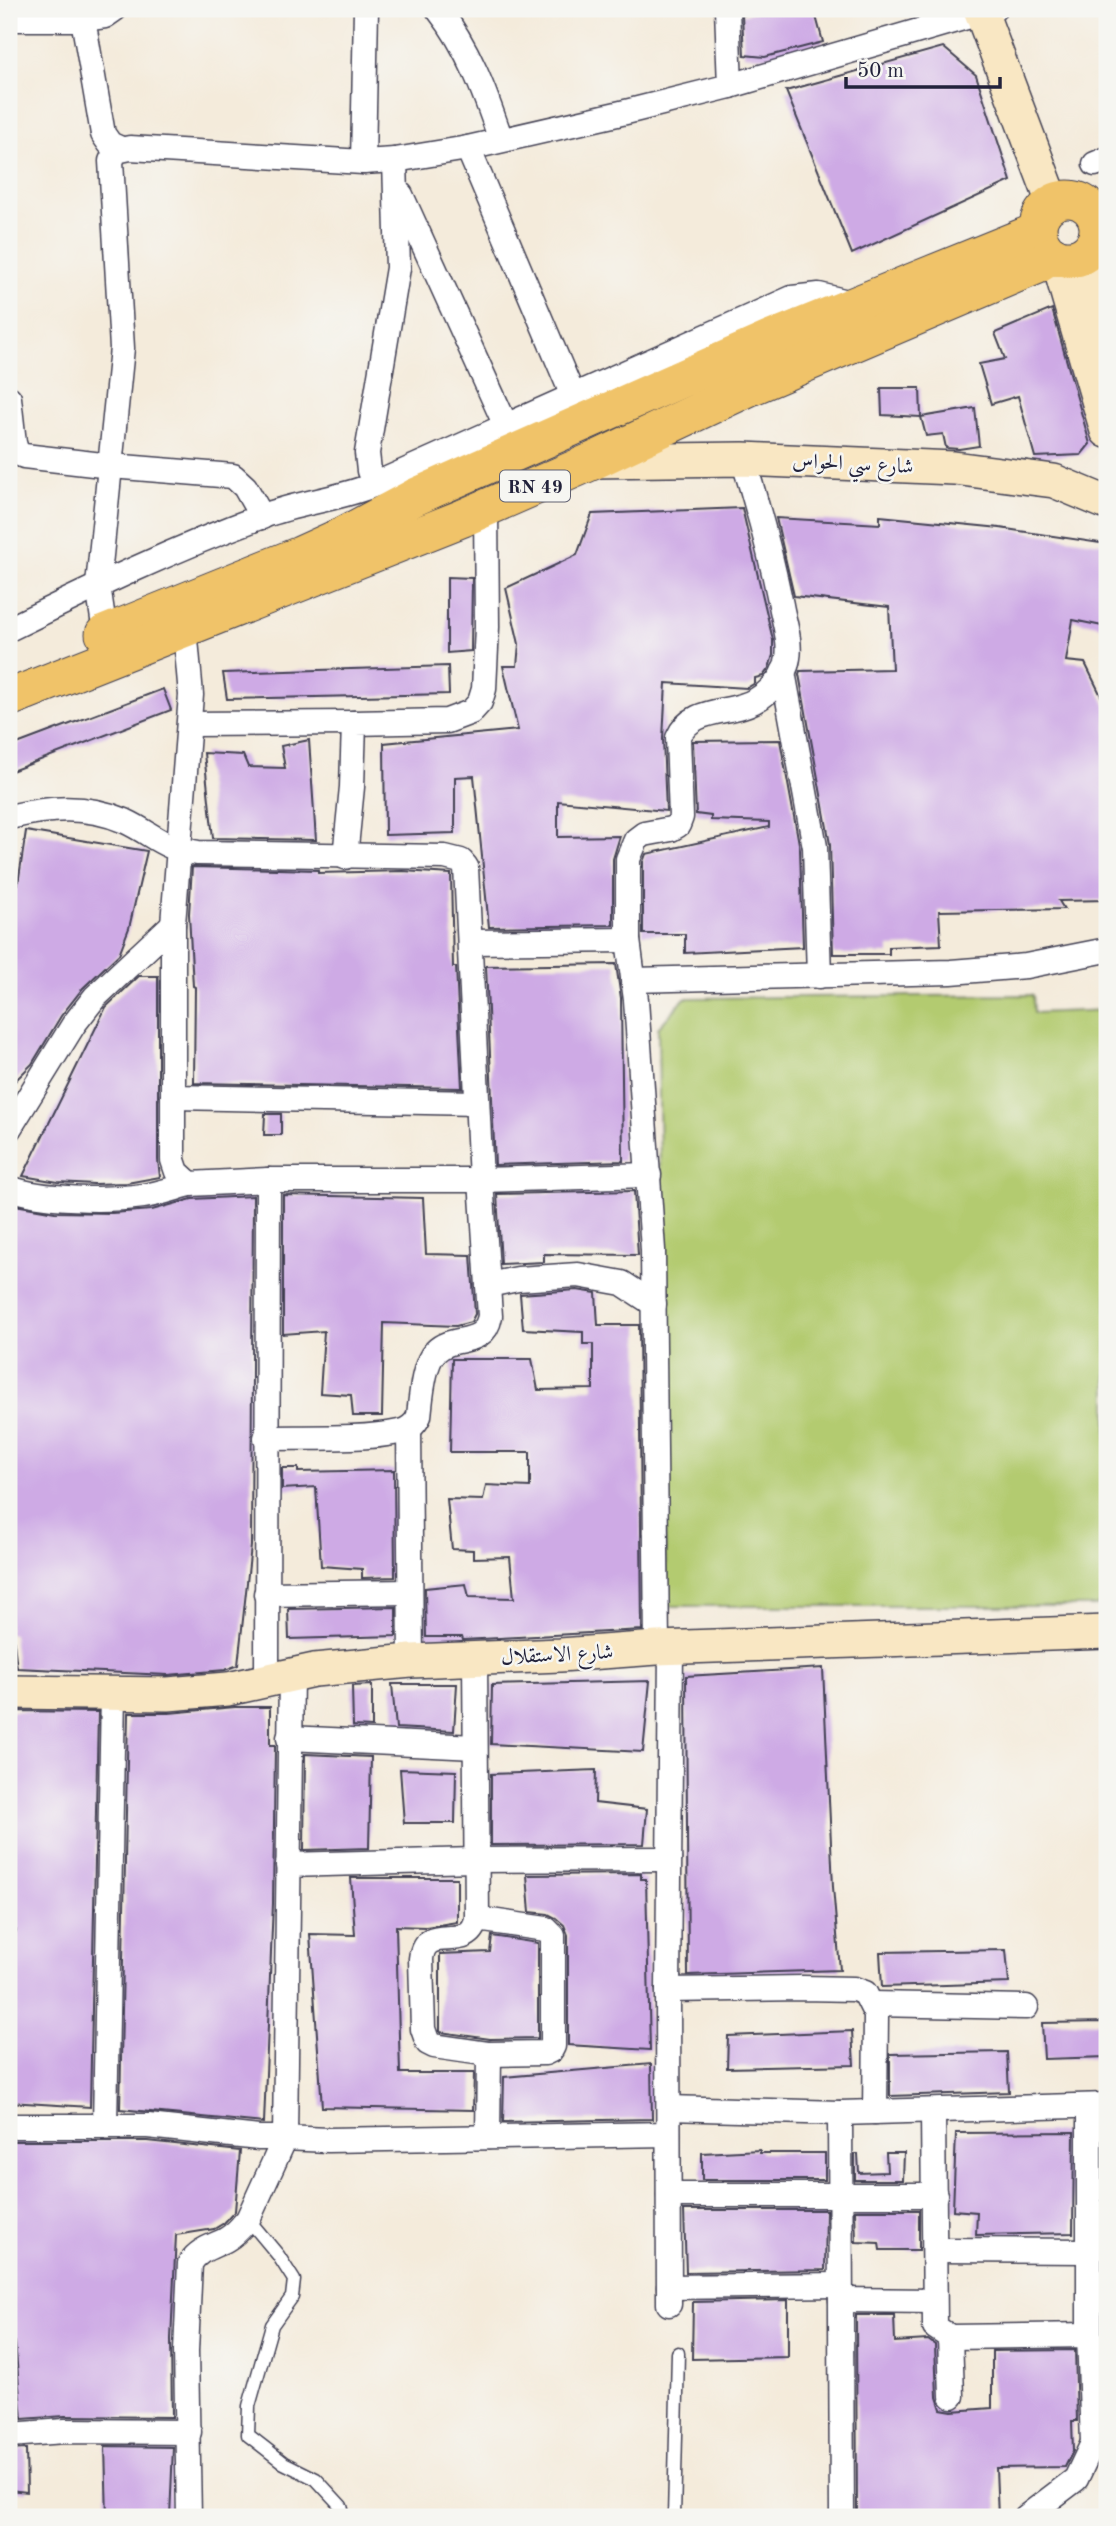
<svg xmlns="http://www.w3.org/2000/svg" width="1116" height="2526" font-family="'Old Standard TT',Amiri,serif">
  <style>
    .green { fill: #b3cb70; stroke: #6a7656; stroke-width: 2 }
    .building { fill: #ceaae5 }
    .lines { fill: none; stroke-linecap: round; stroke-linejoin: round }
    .lane-casing { stroke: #424053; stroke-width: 15 }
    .street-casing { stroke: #424053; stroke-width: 27 }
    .secondary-casing { stroke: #424053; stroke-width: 36 }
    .primary-casing { stroke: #424053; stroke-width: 39 }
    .lane { stroke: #fff; stroke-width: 12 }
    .street { stroke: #fff; stroke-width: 24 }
    .secondary { stroke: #f9e7c3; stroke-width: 33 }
    .primary { stroke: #f0c369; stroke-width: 37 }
    .labels { text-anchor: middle; stroke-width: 5; stroke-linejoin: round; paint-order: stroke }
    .shield { fill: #f6f6f2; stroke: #626272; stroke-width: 2 }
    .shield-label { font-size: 19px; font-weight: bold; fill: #22223b }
    .street-label { font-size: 21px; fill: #22223b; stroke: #f6f6f2 }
  </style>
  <rect width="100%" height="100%" fill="#f6f6f2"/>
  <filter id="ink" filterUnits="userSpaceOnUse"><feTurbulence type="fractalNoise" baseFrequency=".0143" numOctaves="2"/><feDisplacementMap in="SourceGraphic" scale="14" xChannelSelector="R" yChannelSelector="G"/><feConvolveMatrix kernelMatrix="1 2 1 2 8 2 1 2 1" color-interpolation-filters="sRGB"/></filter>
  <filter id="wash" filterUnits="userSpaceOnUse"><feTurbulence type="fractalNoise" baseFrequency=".00686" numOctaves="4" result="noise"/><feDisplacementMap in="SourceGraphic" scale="28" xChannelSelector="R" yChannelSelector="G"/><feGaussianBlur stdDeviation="1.57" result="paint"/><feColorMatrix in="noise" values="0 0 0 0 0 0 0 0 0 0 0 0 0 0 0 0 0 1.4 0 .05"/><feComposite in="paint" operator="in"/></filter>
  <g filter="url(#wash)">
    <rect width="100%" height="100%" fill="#f4ebdb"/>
    <path class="green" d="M1033,995L1034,1013L1107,1010V1598L1097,1606H666L658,1028L685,998Z"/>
    <g id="blocks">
      <g class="building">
        <path d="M766,9H814L823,42L765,57L744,55L742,15Z"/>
        <path d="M943,47L976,75L1011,181L852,254L786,91Z"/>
        <path d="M1052,309L1090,444L1081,455L1035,457L1018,396L991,404L979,364L1005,359L995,333Z"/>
        <path d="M881,388H920L921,417L882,415Z"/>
        <path d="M975,408L979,446L959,449L946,448L943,434L926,436L921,417Z"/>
        <path d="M742,508L773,640V655L769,668L763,676L755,678V683L747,688L666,683L663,739L666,811L558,801V837L620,836L613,859V925L489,927L474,776L455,777V833L385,835L384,743L518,730L503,666H517L519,644L506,588L577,555L592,514Z"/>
        <path d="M880,516L1000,528L1107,544V627L1073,620L1066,661L1085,663L1107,708V900L1059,901L1064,909L939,911L941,945L889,947V954H833L830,844L799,674L800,671L892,669L889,607L794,596L776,518L880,524Z"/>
        <path d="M447,577L472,578L471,651L447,653Z"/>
        <path d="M448,666L449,694L227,699L223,673Z"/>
        <path d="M163,689L171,710L9,772V747Z"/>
        <path d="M309,740L316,840L213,838L204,753L243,755L248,767L285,768L281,746Z"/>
        <path d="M780,740L800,849L803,947L685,953V934H643V862L646,854L769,827V822L711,820V816L696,814L693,741Z"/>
        <path d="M26,831L147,851L129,928L119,954L83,988L61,1016L32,1064L9,1087V884H18Z"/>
        <path d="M192,867L318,870V873L403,871L451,874L453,967H456L462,1088L194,1083L195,987L193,986L189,914Z"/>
        <path d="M616,964L621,998L623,1161L495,1165L486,966Z"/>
        <path d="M139,976H158V1160L160,1177L127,1183L94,1184L58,1182L23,1176L106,1007Z"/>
        <path d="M265,1114H281V1135H264Z"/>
        <path d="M634,1191L638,1255L544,1254V1262L501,1264L497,1194Z"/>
        <path d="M283,1195L423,1198L426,1254L471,1255L475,1314L471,1322L456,1326L384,1323L382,1416H353L351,1395L320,1393L324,1331L283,1334Z"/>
        <path d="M253,1196L251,1546L238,1665L225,1670L168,1675L17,1668L13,1634H9V1204L55,1212L112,1213L152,1210L192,1199Z"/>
        <path d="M577,1290L596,1293L598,1325H639L642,1630L463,1640L462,1637H426L425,1588L466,1584L469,1597L514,1598L510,1557L473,1558V1550L452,1549L447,1499L483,1500L486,1485L530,1487V1452H450L452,1359H532L538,1390L593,1389V1344H583V1332L523,1329L520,1294Z"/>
        <path d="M282,1468H298V1472L394,1470L395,1577L362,1578V1569L321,1566L316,1487L282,1489Z"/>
        <path d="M396,1607V1636L289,1639L288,1609Z"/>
        <path d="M823,1668L833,1887L840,1970L688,1975L686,1676Z"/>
        <path d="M650,1681L643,1752L491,1744L492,1685Z"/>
        <path d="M392,1684H457L454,1731L396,1728Z"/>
        <path d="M372,1685V1727L353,1726L352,1686Z"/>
        <path d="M235,1707H270V1745H275L273,1903L264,2123L120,2109L128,1713H169Z"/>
        <path d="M9,1711L98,1712L90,2107L9,2102V1953L16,1930L9,1929Z"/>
        <path d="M305,1754L371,1757L369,1848L304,1850Z"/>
        <path d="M400,1769L456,1771L455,1823H404Z"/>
        <path d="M596,1770L595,1803L647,1809L644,1844L491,1845V1774Z"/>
        <path d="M641,1874V1879H646L650,2050L568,2045V1935L564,1925L556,1918L548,1914L530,1912L527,1875Z"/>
        <path d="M351,1878H457V1922L426,1927L396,1926L400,2073H474L473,2110L322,2107L310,1934L355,1935Z"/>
        <path d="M492,1936L538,1943V2038L490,2039L440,2032V1954L490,1952Z"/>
        <path d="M1006,1950L1009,1983L882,1987L880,1952Z"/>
        <path d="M1107,2022V2057L1044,2059L1042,2023Z"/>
        <path d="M852,2031L854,2065L727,2068L728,2036Z"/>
        <path d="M1007,2052L1009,2092L890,2096V2054Z"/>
        <path d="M651,2064L652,2119L503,2122L504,2077Z"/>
        <path d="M1074,2132L1073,2233L976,2235L977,2212L953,2210L956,2133Z"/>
        <path d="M9,2141H147L240,2151L235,2211L224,2223L214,2229L176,2235L171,2339L172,2417L65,2416L22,2419L15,2342H9Z"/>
        <path d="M760,2150V2153H825V2180H702V2153Z"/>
        <path d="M886,2153H904L903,2180H855V2154H858L859,2173L887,2172Z"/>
        <path d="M684,2210H826L825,2270L686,2272Z"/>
        <path d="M855,2210H919V2250H880L879,2243L856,2242Z"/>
        <path d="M788,2300V2357L692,2359L693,2302Z"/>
        <path d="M856,2315H894L895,2342L928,2340L935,2345L937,2397L941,2409L952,2411L992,2408V2351L1075,2350L1077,2421H1072L1073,2451L1065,2467L996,2468L998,2517H857Z"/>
        <path d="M105,2446L173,2447L170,2517H107Z"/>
        <path d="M26,2449L27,2492L9,2490V2450Z"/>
      </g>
    </g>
  </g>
  <g filter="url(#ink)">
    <use href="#blocks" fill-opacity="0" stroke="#424053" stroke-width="2"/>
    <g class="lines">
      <defs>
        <g id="lane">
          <path d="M248,2219L278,2255L294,2280L292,2297L272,2325L249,2406L248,2435L284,2463L316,2479L341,2506L344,2517"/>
          <path d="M674,2517L678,2353"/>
        </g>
        <g id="street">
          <path d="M115,9L105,16L83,19L103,134L110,144L121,149"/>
          <path d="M438,9C469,48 485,93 501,140"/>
          <path d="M727,9L730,86"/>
          <path d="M9,19H83"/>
          <path d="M468,148L573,396"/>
          <path d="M363,162L366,9"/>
          <path d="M1095,164L1107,159"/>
          <path d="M401,195L512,439"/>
          <path d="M9,398L14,443L17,453L24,456L111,466L233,476L245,487L262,517"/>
          <path d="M376,484L369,471L367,453L398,268L395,160"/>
          <path d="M185,628L191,695L173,924V1160L177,1172L190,1184L268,1180L267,1680"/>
          <path d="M9,629C92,588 176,548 263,516C301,502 340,499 376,484L792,298L819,295L856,304"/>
          <path d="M105,633L98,585L122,348L111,161L116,151L130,148L363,162L395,160L468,148L630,111L730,86L994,9"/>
          <path d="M783,672L815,847L819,976"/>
          <path d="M190,724L354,723"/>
          <path d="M9,817C48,808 86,804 125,821C155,835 161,848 198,853L445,857L461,861L466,867L481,1180L490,1316C484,1349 453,1333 435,1352C423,1364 421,1399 419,1416C415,1425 409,1430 399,1432C361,1440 305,1437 266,1438"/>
          <path d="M345,857L352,787L354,723L447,721L471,712L480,702L484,689L487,627L486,508"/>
          <path d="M470,942L628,940"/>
          <path d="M633,980L951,972L1026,966L1107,950"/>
          <path d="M173,1097L477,1103"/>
          <path d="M9,1129L74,1024L95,997L173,924"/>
          <path d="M268,1180H481L649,1175"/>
          <path d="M9,1188C42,1200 107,1201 143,1196C159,1194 175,1188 190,1184"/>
          <path d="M488,1285L518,1279L578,1275L622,1283L654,1304"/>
          <path d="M409,1429L411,1661"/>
          <path d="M266,1594L409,1592"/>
          <path d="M657,1648L653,1250L636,1000L628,940V859L636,840L644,834L671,829L678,825L681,817L678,738C689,711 719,713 742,706C763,700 785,680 788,658C791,641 784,622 781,605C771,556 758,507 743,459"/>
          <path d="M475,1658L477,1919C468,1956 425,1920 421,1959L423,2029L428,2043L434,2046L489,2054L488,2137"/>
          <path d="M291,1675L285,2138L328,2140L668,2134"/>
          <path d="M289,1738L475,1747"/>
          <path d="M288,1865L475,1860L669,1859"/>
          <path d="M477,1919L546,1929L553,1936V2046L551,2050L545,2053L489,2054"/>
          <path d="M668,1990L803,1988L854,1989L865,1993L876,2015L875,2112"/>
          <path d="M872,2004L1026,2007"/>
          <path d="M1089,2106V2335"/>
          <path d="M669,2108L840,2113L1107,2105"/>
          <path d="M933,2112L935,2327L950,2337L1089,2335L1093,2443"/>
          <path d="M840,2113L842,2517"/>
          <path d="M105,2125L113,1694"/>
          <path d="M9,2126H148L259,2138H285L248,2219C242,2226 236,2234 227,2239C213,2247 200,2248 190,2263L186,2351L189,2517"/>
          <path d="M669,2195H935"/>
          <path d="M936,2250L1089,2251"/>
          <path d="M669,2287L840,2285"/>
          <path d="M841,2300L934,2301"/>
          <path d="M669,2304L668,1990L671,1648"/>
          <path d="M950,2337L952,2396"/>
          <path d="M9,2435L65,2431L189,2432"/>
          <path d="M1026,2517L1076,2479L1093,2443L1107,2442"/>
        </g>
        <g id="secondary">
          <path d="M980,9L1053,203"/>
          <path d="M1087,252L1098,310L1107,344"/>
          <path d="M1061,258L1062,275L1068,296L1107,431"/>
          <path d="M593,461L743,459L954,468L1054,481L1107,503"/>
          <path d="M9,1692L168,1694L228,1689L314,1670L411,1661L560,1655L657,1648L1107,1632"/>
        </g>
        <g id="primary">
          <circle cx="1068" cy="229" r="30"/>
          <path d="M104,634L300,555L344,535L415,497L769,340L1038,231"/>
          <path d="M9,698L463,518L593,461L748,388L1014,275L1036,266L1053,255"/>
        </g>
      </defs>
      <use href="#lane" class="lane-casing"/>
      <use href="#street" class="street-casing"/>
      <use href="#secondary" class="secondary-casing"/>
      <use href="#primary" class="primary-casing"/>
      <use href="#lane" class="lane"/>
      <use href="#street" class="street"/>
      <use href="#secondary" class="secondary"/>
      <use href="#primary" class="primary"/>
    </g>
  </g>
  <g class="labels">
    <rect class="shield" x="500" y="470.5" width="70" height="31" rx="5"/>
    <g class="shield-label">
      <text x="535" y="493">RN 49</text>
    </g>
    <g class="street-label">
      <text transform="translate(853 463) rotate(3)" y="7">شارع سي الحواس</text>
      <text transform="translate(557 1654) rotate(-3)" y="7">شارع الاستقلال</text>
    </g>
  </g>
  <rect width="1116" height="2526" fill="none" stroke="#f6f6f2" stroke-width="35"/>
  <path d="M846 77v10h154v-10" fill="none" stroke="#22223b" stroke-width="3.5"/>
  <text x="857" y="77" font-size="21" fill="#22223b" stroke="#f6f6f2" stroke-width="5" paint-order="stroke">50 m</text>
</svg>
